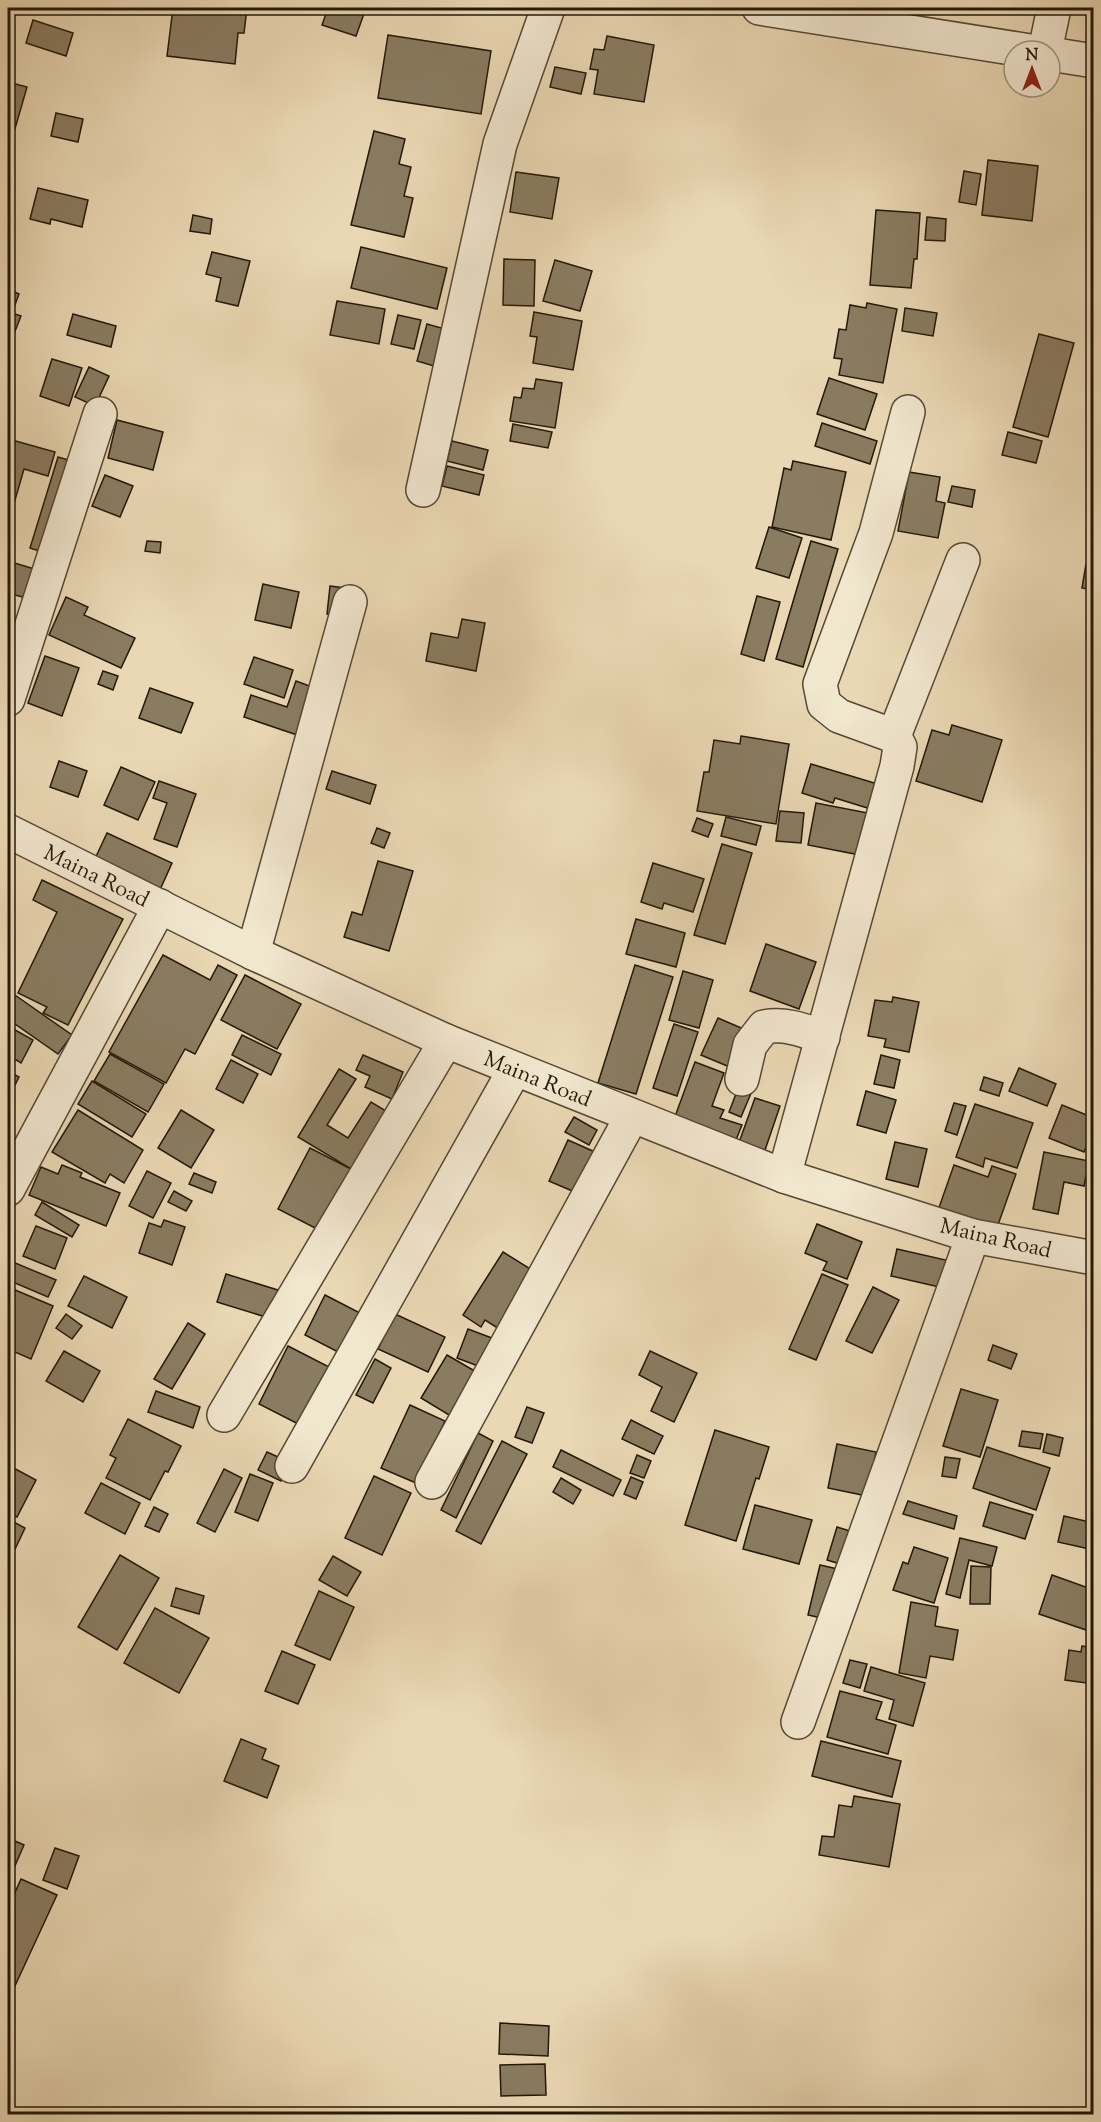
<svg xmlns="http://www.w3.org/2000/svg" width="1101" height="2122" font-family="'Sorts Mill Goudy',serif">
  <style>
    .building { fill: #8a7c61; stroke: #231808; stroke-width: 1.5 }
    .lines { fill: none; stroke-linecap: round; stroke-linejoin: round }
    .minor-casing { stroke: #554833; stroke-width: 36 }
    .minor { stroke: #f1e6ce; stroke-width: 33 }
    .labels { text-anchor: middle; stroke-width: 5; stroke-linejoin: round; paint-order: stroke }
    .street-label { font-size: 22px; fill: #231808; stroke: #f1e6ce }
  </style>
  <rect width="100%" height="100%" fill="#ead8b4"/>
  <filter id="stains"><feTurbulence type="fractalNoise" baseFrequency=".00333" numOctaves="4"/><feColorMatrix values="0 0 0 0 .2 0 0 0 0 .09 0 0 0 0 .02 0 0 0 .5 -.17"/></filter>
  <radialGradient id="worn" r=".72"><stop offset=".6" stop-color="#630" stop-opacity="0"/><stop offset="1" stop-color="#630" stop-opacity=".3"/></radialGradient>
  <g class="building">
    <path d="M173,8H247L244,33H238L235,64L167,56Z"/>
    <path d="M328,8H366L356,36L322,25Z"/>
    <path d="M33,20L73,33L66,56L26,43Z"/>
    <path d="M388,35L491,51L481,114L378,98Z"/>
    <path d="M607,36L654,45L644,102L594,94L598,70L590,69L594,49L604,50Z"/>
    <path d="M555,67L586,73L581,94L550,87Z"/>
    <path d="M8,82L27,87L8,153Z"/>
    <path d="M56,113L83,119L78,142L51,136Z"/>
    <path d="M374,131L405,139L399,164L411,167L404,196L413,198L404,237L351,225Z"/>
    <path d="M988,160L1038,166L1032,221L982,215Z"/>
    <path d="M964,171L981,174L976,205L959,202Z"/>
    <path d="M516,172L559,178L552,219L510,212Z"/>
    <path d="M38,188L88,200L82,227L51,219L50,224L30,219Z"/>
    <path d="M876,210L920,213L917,259H914L911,288L870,285Z"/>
    <path d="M193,215L212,219L210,234L190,231Z"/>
    <path d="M927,217L946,219L945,241L925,240Z"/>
    <path d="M361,247L447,268L437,309L351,288Z"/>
    <path d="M212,252L250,261L238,306L216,301L221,278L206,274Z"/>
    <path d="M504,259L535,260L534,306L503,305Z"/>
    <path d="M555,260L592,271L580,311L543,301Z"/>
    <path d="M8,289L19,294L12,313L21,316L8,349Z"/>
    <path d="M337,301L385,309L379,344L330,335Z"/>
    <path d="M867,303L897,309L883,383L839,375L842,359L834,358L839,329L846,330L850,305L866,308Z"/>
    <path d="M905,308L937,313L933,336L902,331Z"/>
    <path d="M534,312L582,321L573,370L533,363L537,337L530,336Z"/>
    <path d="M73,314L116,326L111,347L67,335Z"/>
    <path d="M398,315L421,320L414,349L391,344Z"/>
    <path d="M427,324L452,331L441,368L417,361Z"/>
    <path d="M1039,334L1074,343L1048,437L1013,427Z"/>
    <path d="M52,359L82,368L69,406L40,396Z"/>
    <path d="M89,367L109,376L95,406L75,397Z"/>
    <path d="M829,378L877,394L865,430L817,414Z"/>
    <path d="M536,379L562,383L555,428L510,421L514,397L521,398L523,388L534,389Z"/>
    <path d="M117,420L163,432L153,470L108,458Z"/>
    <path d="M822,423L877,441L870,464L815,446Z"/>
    <path d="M513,424L552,432L548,448L510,441Z"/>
    <path d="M1008,432L1042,441L1036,463L1002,455Z"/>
    <path d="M12,440L55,452L48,476L24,469L13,507L8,505V455Z"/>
    <path d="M452,441L488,450L483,470L447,461Z"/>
    <path d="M58,457L79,463L51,555L30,548Z"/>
    <path d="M793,461L846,472L831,540L772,527L784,468L791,470Z"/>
    <path d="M447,466L484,475L479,495L442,486Z"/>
    <path d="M909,472L940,477L936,501L945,503L938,538L898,531Z"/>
    <path d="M105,475L133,486L120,517L92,506Z"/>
    <path d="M952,486L975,490L972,507L948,502Z"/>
    <path d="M769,527L802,538L789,578L756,568Z"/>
    <path d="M147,541L161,542L160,553L145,551Z"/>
    <path d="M811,541L838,549L803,667L776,659Z"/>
    <path d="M8,561L41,571L33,600L8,593Z"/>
    <path d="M1086,564L1094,565V590L1082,588Z"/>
    <path d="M263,584L299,592L291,628L255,620Z"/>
    <path d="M330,586L345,588L342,615L327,614Z"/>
    <path d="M757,596L780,602L764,661L741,654Z"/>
    <path d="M66,597L88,607L84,615L135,638L121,668L49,635Z"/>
    <path d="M462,619L485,623L476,671L426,661L431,633L458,638Z"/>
    <path d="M45,656L79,668L62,716L28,703Z"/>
    <path d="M254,657L293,670L284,698L244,684Z"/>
    <path d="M103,671L118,676L113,690L98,684Z"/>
    <path d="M296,681L320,690L303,737L244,717L251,695L287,707Z"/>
    <path d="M150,688L193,703L181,733L139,718Z"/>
    <path d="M952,725L1002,740L982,802L916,781L932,730L949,735Z"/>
    <path d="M741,736L789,744L776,824L697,811L704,772H709L714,740L740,744Z"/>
    <path d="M59,761L87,771L78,797L50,787Z"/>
    <path d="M811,764L881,785L874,810L835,798L833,803L802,793Z"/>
    <path d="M121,767L155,782L138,820L104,805Z"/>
    <path d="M332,771L376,785L370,804L326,789Z"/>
    <path d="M159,781L196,794L177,847L154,839L167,803L153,798Z"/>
    <path d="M816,803L868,813L860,855L808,845Z"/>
    <path d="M780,811L804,813L801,843L776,841Z"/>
    <path d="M726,817L761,826L756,845L721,836Z"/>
    <path d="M697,818L713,824L708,837L692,831Z"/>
    <path d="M377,828L390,833L384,848L371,843Z"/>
    <path d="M107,833L172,863L159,892L93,863Z"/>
    <path d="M722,844L752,853L725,944L694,935Z"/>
    <path d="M378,861L413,871L389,951L344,937L352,912L362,915Z"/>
    <path d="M653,863L704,879L693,912L664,903L662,909L641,902Z"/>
    <path d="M42,880L123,919L68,1025L43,1013L47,1007L18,993L57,912L33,900Z"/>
    <path d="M636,919L685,933L676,967L626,954Z"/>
    <path d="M766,944L816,962L799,1009L750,991Z"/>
    <path d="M163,955L210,980L218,965L237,975L195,1054L185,1049L166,1083L109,1052Z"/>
    <path d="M635,965L673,977L636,1094L598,1083Z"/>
    <path d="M683,971L713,980L699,1028L669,1020Z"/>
    <path d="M245,975L301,1004L277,1049L221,1020Z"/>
    <path d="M12,993L72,1035L58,1054L8,1019V1000Z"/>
    <path d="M893,997L919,1002L909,1052L884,1047L886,1039L868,1036L875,1000L892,1002Z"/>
    <path d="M718,1018L748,1031L732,1068L701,1055Z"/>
    <path d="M674,1024L698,1032L677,1096L653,1088Z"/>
    <path d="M8,1026L33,1040L21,1063L8,1055Z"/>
    <path d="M242,1035L281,1054L271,1075L232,1055Z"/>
    <path d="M110,1054L164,1084L148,1112L94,1081Z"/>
    <path d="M363,1055L403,1072L392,1099L365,1087L370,1076L356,1070Z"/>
    <path d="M881,1055L900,1060L894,1088L874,1084Z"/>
    <path d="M231,1060L258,1074L243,1103L216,1089Z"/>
    <path d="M695,1062L724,1073L712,1106L724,1110L720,1118L742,1125L734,1145L673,1122Z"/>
    <path d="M1019,1068L1056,1084L1047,1106L1009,1091Z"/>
    <path d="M339,1069L356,1079L327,1125L348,1138L371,1102L391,1114L356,1172L298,1137Z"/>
    <path d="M8,1071L19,1077L8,1099Z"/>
    <path d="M984,1077L1003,1083L999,1096L980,1090Z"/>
    <path d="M92,1081L146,1114L132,1137L78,1104Z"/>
    <path d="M739,1086L752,1091L741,1117L729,1112Z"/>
    <path d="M866,1091L896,1100L886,1133L857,1125Z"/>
    <path d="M755,1098L780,1106L763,1156L737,1148Z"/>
    <path d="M954,1103L966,1106L957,1135L945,1131Z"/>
    <path d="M975,1104L1033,1123L1017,1168L985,1158L983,1167L956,1157Z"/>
    <path d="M1062,1105L1094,1118V1127L1084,1152L1049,1138Z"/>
    <path d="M78,1110L143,1150L124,1183L110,1174L105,1183L52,1152Z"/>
    <path d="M181,1110L214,1130L191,1168L158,1148Z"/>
    <path d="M574,1117L597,1130L589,1145L565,1132Z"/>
    <path d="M568,1140L595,1152L577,1193L549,1181Z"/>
    <path d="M895,1142L927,1149L918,1187L886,1179Z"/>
    <path d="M310,1148L351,1169L319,1230L278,1209Z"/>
    <path d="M1044,1152L1089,1161L1084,1186L1064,1182L1058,1214L1033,1209Z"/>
    <path d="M62,1165L82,1173L80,1177L120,1193L106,1226L29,1195L41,1167L58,1174Z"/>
    <path d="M954,1165L988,1177L992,1166L1016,1174L994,1236L936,1216Z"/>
    <path d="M147,1171L171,1183L153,1218L129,1206Z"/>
    <path d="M194,1173L216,1182L212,1193L189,1184Z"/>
    <path d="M174,1191L192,1201L186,1211L168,1202Z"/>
    <path d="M42,1202L79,1225L72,1237L35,1215Z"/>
    <path d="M164,1220L185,1227L172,1265L139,1253L149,1223L161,1227Z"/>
    <path d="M817,1224L862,1242L847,1279L823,1270L827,1262L805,1253Z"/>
    <path d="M36,1226L67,1238L55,1269L23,1256Z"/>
    <path d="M897,1249L950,1261L944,1288L891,1276Z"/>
    <path d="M503,1252L540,1275L504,1332L485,1320L481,1327L463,1315Z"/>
    <path d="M8,1260L56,1280L48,1297L8,1280Z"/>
    <path d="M226,1274L278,1290L269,1318L217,1302Z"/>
    <path d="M822,1274L848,1285L816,1360L789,1349Z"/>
    <path d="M84,1276L127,1297L112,1328L68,1306Z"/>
    <path d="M8,1287L53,1306L31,1359L8,1349Z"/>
    <path d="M873,1287L899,1300L872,1353L846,1341Z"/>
    <path d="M325,1295L362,1314L342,1354L305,1335Z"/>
    <path d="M66,1314L82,1326L72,1339L56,1328Z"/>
    <path d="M395,1314L445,1337L428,1372L378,1349Z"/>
    <path d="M188,1323L205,1334L172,1389L154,1379Z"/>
    <path d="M468,1329L497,1340L486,1369L457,1358Z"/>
    <path d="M993,1345L1017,1354L1011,1369L988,1360Z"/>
    <path d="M288,1346L335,1370L306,1428L259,1404Z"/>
    <path d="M64,1351L100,1371L83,1402L46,1381Z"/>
    <path d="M650,1351L697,1373L674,1422L651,1411L662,1387L639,1375Z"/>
    <path d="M447,1355L480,1374L454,1418L421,1398Z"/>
    <path d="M375,1359L391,1368L373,1403L356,1395Z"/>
    <path d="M961,1389L998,1400L980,1457L943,1446Z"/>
    <path d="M156,1391L200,1407L193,1428L148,1412Z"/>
    <path d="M410,1405L445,1421L416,1483L381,1468Z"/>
    <path d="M527,1407L544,1413L532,1443L515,1437Z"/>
    <path d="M128,1419L181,1446L168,1472L165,1471L150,1500L106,1478L116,1458L110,1455Z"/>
    <path d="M631,1420L663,1436L654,1454L622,1439Z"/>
    <path d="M715,1430L769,1447L759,1479L756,1478L736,1541L685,1525Z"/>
    <path d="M1022,1431L1043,1434L1040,1449L1019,1446Z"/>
    <path d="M478,1433L493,1441L456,1518L441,1510Z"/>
    <path d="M1047,1434L1063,1438L1059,1456L1043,1452Z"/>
    <path d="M502,1441L527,1454L481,1544L456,1531Z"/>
    <path d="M837,1444L876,1452L867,1496L828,1488Z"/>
    <path d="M987,1447L1050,1468L1036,1510L973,1488Z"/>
    <path d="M561,1450L621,1480L613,1496L553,1467Z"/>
    <path d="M267,1452L289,1462L281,1481L258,1470Z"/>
    <path d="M637,1455L651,1461L644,1478L630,1473Z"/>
    <path d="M945,1457L960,1459L956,1478L942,1476Z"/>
    <path d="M8,1465L36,1480L17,1517L8,1513Z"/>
    <path d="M224,1469L242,1478L215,1532L197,1523Z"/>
    <path d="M250,1474L273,1483L258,1521L235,1512Z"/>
    <path d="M374,1476L411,1493L382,1555L345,1538Z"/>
    <path d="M631,1477L643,1482L636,1499L624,1494Z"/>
    <path d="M561,1478L581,1490L573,1504L553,1492Z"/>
    <path d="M101,1483L140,1503L125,1534L85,1513Z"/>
    <path d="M908,1501L957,1516L954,1529L903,1514Z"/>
    <path d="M990,1502L1033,1515L1025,1539L983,1526Z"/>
    <path d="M755,1505L812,1520L799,1564L743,1549Z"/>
    <path d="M154,1507L168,1514L159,1532L145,1526Z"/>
    <path d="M1064,1516L1094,1523V1550L1058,1542Z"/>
    <path d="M8,1519L25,1528L8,1564Z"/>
    <path d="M837,1527L850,1531L840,1564L827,1560Z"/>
    <path d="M960,1538L997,1547L992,1566L969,1560L960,1598L946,1594Z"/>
    <path d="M914,1547L948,1558L934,1603L893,1590L903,1562L908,1564Z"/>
    <path d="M120,1555L159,1578L117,1650L78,1627Z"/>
    <path d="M333,1556L361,1572L347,1596L319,1580Z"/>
    <path d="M820,1565L838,1569L826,1619L808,1615Z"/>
    <path d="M971,1566L991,1567L990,1604H970Z"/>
    <path d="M1052,1575L1094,1590V1608L1086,1630L1039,1614Z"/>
    <path d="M176,1588L204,1596L199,1614L171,1606Z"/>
    <path d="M319,1591L354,1607L330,1660L295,1645Z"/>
    <path d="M911,1602L938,1607L935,1626L958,1630L953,1660L930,1656L926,1678L899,1673Z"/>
    <path d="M155,1608L209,1638L179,1693L124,1663Z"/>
    <path d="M1082,1646L1094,1648V1684L1065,1680L1069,1650L1081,1652Z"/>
    <path d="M282,1651L315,1665L298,1704L265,1691Z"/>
    <path d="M850,1660L867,1664L860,1688L843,1683Z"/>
    <path d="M871,1667L925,1683L913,1726L889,1719L894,1700L864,1691Z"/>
    <path d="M840,1691L882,1702L876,1719L896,1725L888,1754L827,1737Z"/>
    <path d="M241,1739L266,1749L262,1759L279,1766L267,1798L224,1781Z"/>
    <path d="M821,1741L901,1761L892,1797L812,1776Z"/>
    <path d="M854,1796L900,1804L889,1867L819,1855L822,1836L834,1837L839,1805L852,1807Z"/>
    <path d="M8,1838L24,1845L8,1882Z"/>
    <path d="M55,1848L79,1856L67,1889L43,1880Z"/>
    <path d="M21,1879L57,1895L8,2001V1908Z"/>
    <path d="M500,2023L549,2026L548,2056L499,2054Z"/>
    <path d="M545,2064L546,2095L501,2096L500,2065Z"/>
  </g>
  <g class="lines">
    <defs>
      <g id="minor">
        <path d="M759,8L1030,51"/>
        <path d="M1045,51L1054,8"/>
        <path d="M1050,54L1094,61"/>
        <path d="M423,490L500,144L548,8"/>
        <path d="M8,699L100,414"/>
        <path d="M894,736L963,560"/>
        <path d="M8,831L253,953L446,1041L784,1176L973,1236L1094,1258"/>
        <path d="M253,953L350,602"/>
        <path d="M742,1079L750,1045L764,1027C785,1023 803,1030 823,1037"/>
        <path d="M784,1176L897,766L900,747L894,736L839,716L824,704L820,684L876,533L908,412"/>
        <path d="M8,1189L160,906"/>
        <path d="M224,1415L446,1041"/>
        <path d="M292,1466L515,1069"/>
        <path d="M432,1482L632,1116"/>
        <path d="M798,1722L973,1236"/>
      </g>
    </defs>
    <use href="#minor" class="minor-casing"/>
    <use href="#minor" class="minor"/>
  </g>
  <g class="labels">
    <g class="street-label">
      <text transform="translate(97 875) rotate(26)" y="8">Maina Road</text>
      <text transform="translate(538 1078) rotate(22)" y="8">Maina Road</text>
      <text transform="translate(996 1237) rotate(13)" y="8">Maina Road</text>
    </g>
  </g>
  <rect width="1101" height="2122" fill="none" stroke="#ead8b4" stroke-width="30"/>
  <rect x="9" y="9" width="1083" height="2104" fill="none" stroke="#231808" stroke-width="3"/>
  <rect x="15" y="15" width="1071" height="2092" fill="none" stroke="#231808" stroke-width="1.5"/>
  <g transform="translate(1032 69)"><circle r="28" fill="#f1e6ce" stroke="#9f947f" stroke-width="1.5"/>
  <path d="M0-4.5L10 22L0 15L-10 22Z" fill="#8f2418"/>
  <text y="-9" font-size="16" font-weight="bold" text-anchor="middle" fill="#231808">N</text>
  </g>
  <rect width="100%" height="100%" filter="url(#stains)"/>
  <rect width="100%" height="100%" fill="url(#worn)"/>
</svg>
